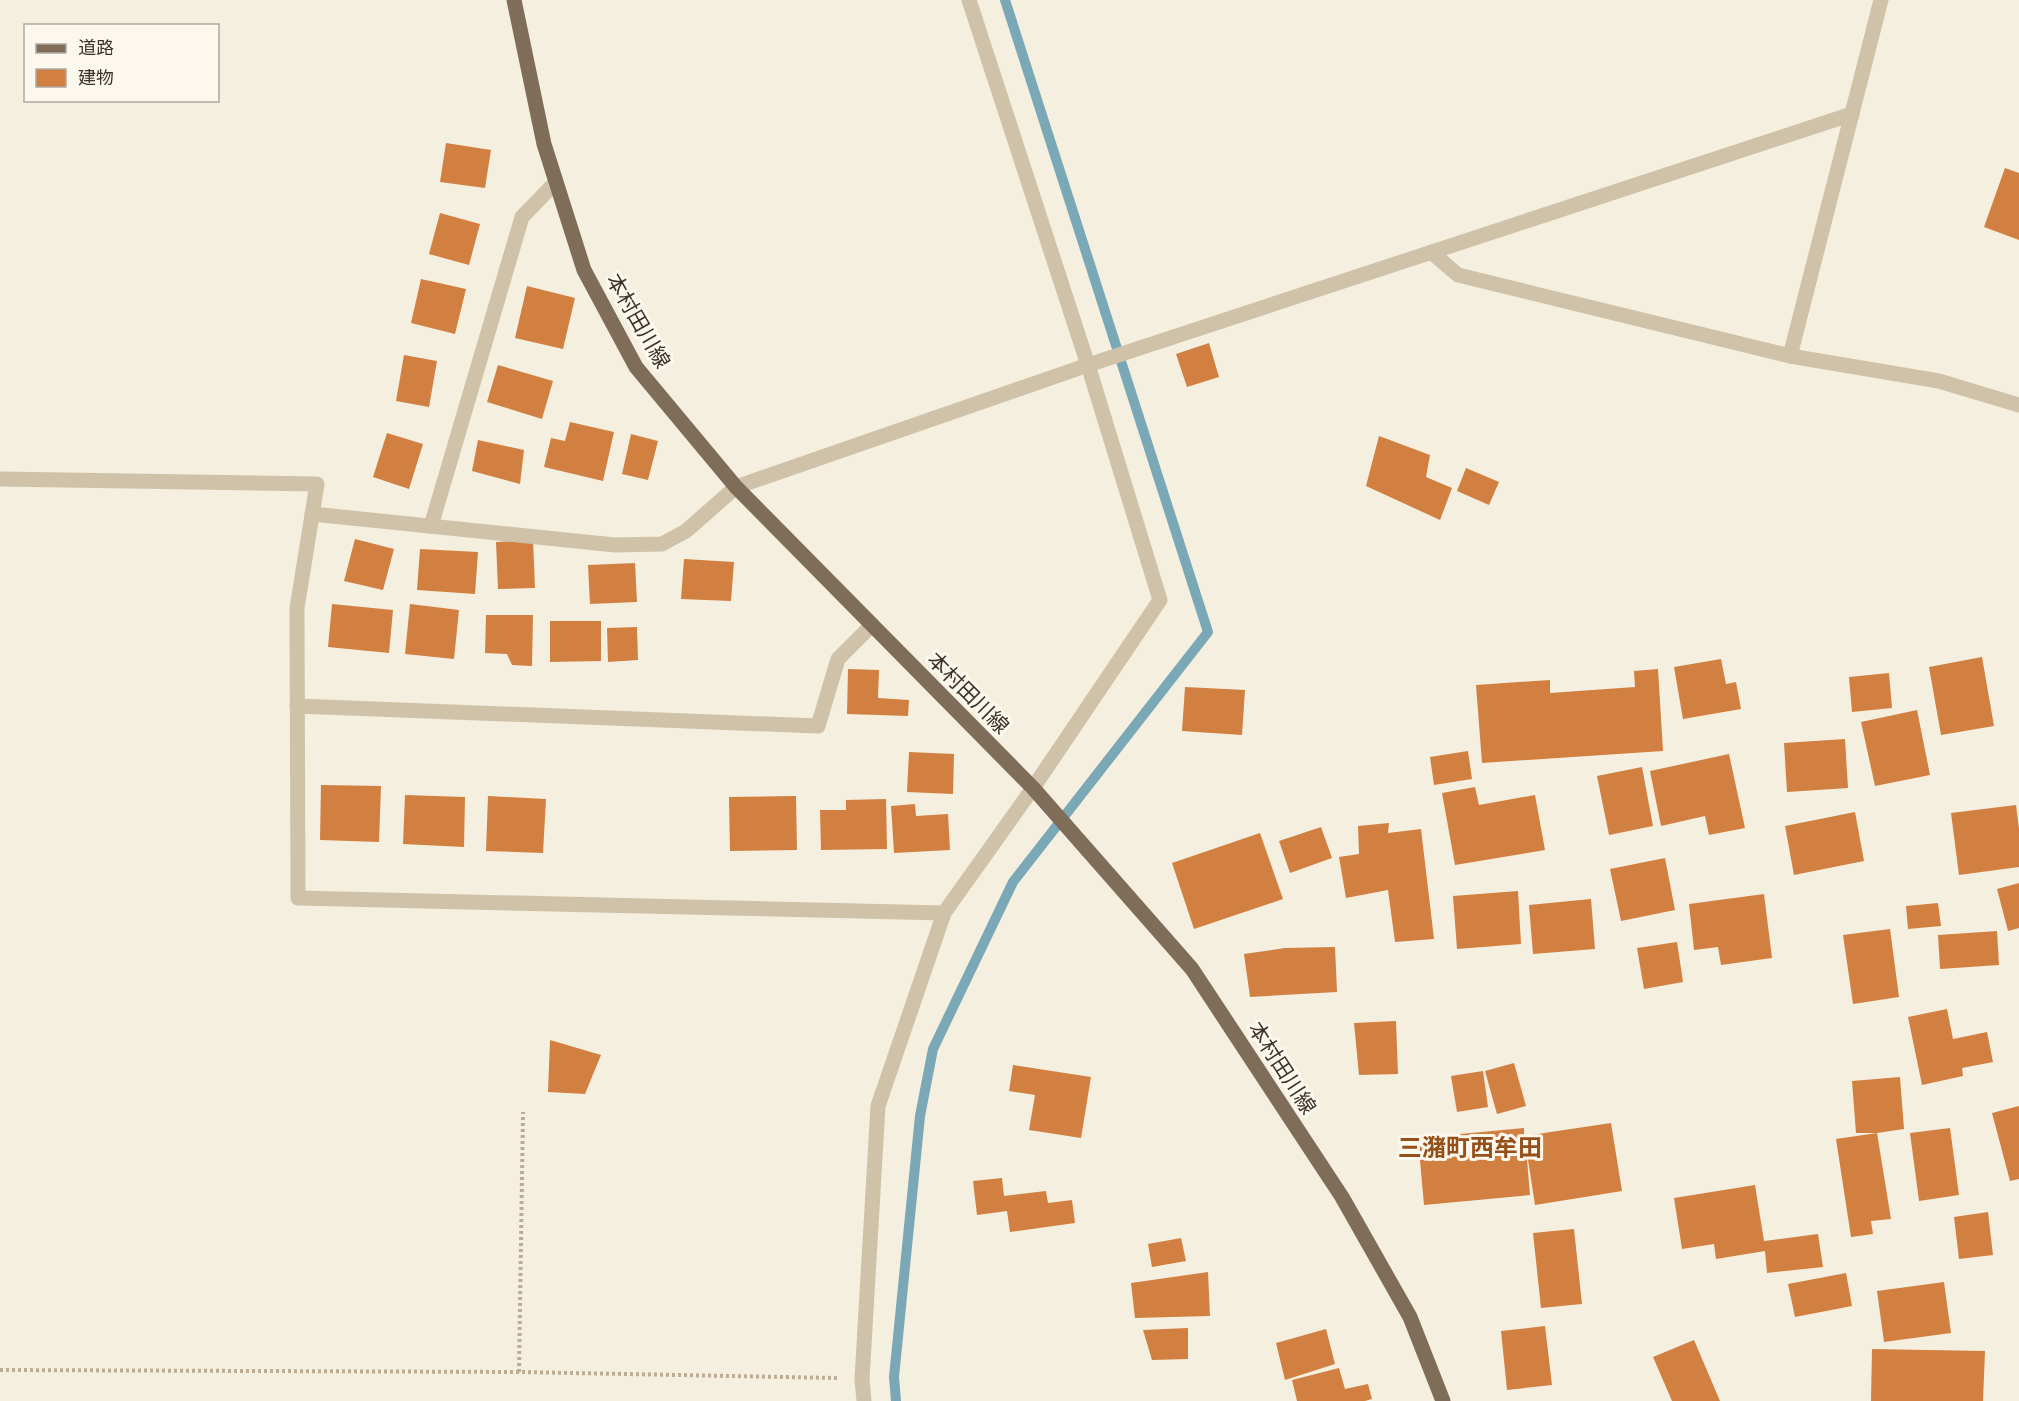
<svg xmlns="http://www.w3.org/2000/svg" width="2019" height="1401" font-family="Montserrat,'Noto Sans JP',sans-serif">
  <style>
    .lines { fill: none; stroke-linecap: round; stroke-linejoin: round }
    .stream { stroke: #7ba8b6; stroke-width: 10 }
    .building { fill: #d28041 }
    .path { stroke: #bcac93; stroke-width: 4; stroke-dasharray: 3 3; stroke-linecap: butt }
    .minor { stroke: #cfc2a9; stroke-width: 15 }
    .major { stroke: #7f6d59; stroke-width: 15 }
    .labels { text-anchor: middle; stroke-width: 6; stroke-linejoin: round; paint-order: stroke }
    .street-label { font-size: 21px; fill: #3c332a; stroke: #fcf8ed }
    .quarter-label { font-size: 24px; font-weight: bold; fill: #944f1a; stroke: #fcf8ed }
  </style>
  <rect width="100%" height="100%" fill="#f5efdf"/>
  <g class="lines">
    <path class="stream" d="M896,1401L894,1377L920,1116L933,1049L1013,882L1208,632L1005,0"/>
  </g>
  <g class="building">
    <path d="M446,143L491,150L485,188L440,182Z"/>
    <path d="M2005,168L2019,173V240L1984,227Z"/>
    <path d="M440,213L480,224L469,265L429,254Z"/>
    <path d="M421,279L466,289L455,334L411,323Z"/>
    <path d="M527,286L575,298L563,349L515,338Z"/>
    <path d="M1209,343L1219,377L1187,387L1176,354Z"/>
    <path d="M404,355L437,361L429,407L396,401Z"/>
    <path d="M498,365L553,381L542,419L487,402Z"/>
    <path d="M570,422L614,432L603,481L544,467L551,438L565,441Z"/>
    <path d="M387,433L423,444L409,489L373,477Z"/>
    <path d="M631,434L658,441L648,480L622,474Z"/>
    <path d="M1379,436L1430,455L1426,477L1452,488L1440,520L1366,486Z"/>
    <path d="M478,440L524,450L520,484L472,471Z"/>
    <path d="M1466,468L1499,482L1489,505L1457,491Z"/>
    <path d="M355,539L394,549L383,590L344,581Z"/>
    <path d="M533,540L535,588L498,589L496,542Z"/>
    <path d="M420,549L478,552L475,594L417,590Z"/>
    <path d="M684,559L734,562L731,601L681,599Z"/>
    <path d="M635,563L637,602L590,604L588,565Z"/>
    <path d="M332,604L393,610L389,653L328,647Z"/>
    <path d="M410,604L459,610L454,659L405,654Z"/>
    <path d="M486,615H533L532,666L512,665L507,654L485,653Z"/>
    <path d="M550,621H601V661L550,662Z"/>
    <path d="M637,627L638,660L608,662L607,628Z"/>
    <path d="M1982,657L1994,726L1941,735L1929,667Z"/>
    <path d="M1721,659L1726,684L1736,682L1741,709L1683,719L1674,667Z"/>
    <path d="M848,669L879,670L878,698L909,700L908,716L847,714Z"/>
    <path d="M1658,669L1663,751L1482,763L1476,685L1550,680V693L1635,687L1634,671Z"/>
    <path d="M1889,673L1892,708L1852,712L1849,677Z"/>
    <path d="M1185,687L1245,690L1242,735L1182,731Z"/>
    <path d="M1917,710L1930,775L1875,786L1861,722Z"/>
    <path d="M1845,739L1848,788L1787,792L1784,743Z"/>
    <path d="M1468,751L1472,779L1434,785L1430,757Z"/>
    <path d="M909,752L954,754L953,794L907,792Z"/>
    <path d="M1729,754L1745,828L1709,835L1705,816L1661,826L1650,771Z"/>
    <path d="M1642,767L1653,826L1609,835L1597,776Z"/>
    <path d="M321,785L381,786L379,842L320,840Z"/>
    <path d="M1475,787L1479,805L1535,795L1545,850L1455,865L1442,793Z"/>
    <path d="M405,795L465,797L464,847L403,844Z"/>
    <path d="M488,796L546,799L543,853L486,851Z"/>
    <path d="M796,796L797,850L730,851L729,797Z"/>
    <path d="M886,799L887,849L821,850L820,810H846V800Z"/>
    <path d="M915,804L916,816L948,814L950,850L894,853L891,806Z"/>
    <path d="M2016,805L2019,829V867L1959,875L1951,813Z"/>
    <path d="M1855,812L1864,861L1794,875L1785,826Z"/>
    <path d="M1389,823L1388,833L1421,829L1434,939L1395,942L1388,890L1346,898L1339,857L1359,854L1358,826Z"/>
    <path d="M1321,827L1332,858L1290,873L1279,841Z"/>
    <path d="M1260,833L1283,899L1194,929L1172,863Z"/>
    <path d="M1665,858L1675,910L1621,921L1610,869Z"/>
    <path d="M2019,883V928L2008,931L1997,889Z"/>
    <path d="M1518,891L1521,944L1457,949L1453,896Z"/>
    <path d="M1764,894L1772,958L1721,965L1718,947L1694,950L1689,904Z"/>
    <path d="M1591,899L1595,949L1533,954L1529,905Z"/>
    <path d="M1938,903L1941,926L1908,929L1906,906Z"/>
    <path d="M1890,929L1899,997L1853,1004L1843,935Z"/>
    <path d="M1997,931L1999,965L1940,969L1938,935Z"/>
    <path d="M1677,942L1683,982L1644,989L1637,948Z"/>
    <path d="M1335,947L1337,992L1250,997L1244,954L1285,948Z"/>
    <path d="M1947,1009L1953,1039L1987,1032L1993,1062L1962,1068L1963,1076L1922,1085L1908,1017Z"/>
    <path d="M1396,1021L1398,1074L1359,1075L1354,1023Z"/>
    <path d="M550,1040L601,1055L585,1094L548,1092Z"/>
    <path d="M1514,1063L1526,1106L1497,1114L1485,1071Z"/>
    <path d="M1013,1065L1091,1077L1081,1138L1029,1130L1035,1095L1009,1091Z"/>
    <path d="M1483,1071L1488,1107L1457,1112L1451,1076Z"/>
    <path d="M1900,1077L1904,1129L1877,1133H1856L1852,1081Z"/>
    <path d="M2019,1106V1179L2010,1181L1992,1113Z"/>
    <path d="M1611,1123L1622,1191L1535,1205L1526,1147L1530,1195L1424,1205L1418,1138L1524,1128V1136Z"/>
    <path d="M1950,1128L1959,1195L1919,1201L1910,1133Z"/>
    <path d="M1877,1133L1891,1219L1871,1221L1873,1234L1851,1237L1836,1139Z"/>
    <path d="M1002,1178L1004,1196L1046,1191L1048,1203L1072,1200L1075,1223L1010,1232L1007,1211L977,1215L973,1181Z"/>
    <path d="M1755,1185L1764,1241L1818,1234L1823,1267L1767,1273L1765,1251L1716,1259L1714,1244L1682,1249L1674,1198Z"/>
    <path d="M1988,1212L1993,1255L1959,1259L1954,1217Z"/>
    <path d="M1574,1229L1582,1304L1541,1308L1533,1233Z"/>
    <path d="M1181,1238L1186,1261L1152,1267L1148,1244Z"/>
    <path d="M1208,1272L1210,1316L1135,1318L1131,1283Z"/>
    <path d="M1846,1273L1852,1306L1795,1317L1788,1284Z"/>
    <path d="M1944,1282L1951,1333L1884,1342L1877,1291Z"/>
    <path d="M1545,1326L1552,1385L1507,1390L1501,1331Z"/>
    <path d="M1188,1328V1359L1152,1360L1143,1330Z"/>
    <path d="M1326,1329L1335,1364L1285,1380L1276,1343Z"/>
    <path d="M1694,1340L1720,1401H1672L1653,1357Z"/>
    <path d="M1872,1349L1985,1351L1983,1401H1871Z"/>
    <path d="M1339,1368L1345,1389L1368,1384L1372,1399L1365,1401H1297L1292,1380Z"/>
  </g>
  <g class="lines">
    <g class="path">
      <path d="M0,1370L519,1372L837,1378"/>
      <path d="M519,1372L523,1112"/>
    </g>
    <g class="minor">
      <path d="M1431,252L1458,275L1790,356L1939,381L2019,405"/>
      <path d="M1790,356L1881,0"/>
      <path d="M0,479L317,484L297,608L298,898L944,913"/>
      <path d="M312,514L615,545L662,544L686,531L736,487L1088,365L1852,114"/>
      <path d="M431,526L522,217L556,182"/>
      <path d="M297,706L818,726L838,659L872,625"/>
      <path d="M864,1401L862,1379L878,1106L944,913L1033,788L1160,600L1088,365L969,0"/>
    </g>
    <path class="major" d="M514,0L544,144L584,270L636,367L736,487L1033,788L1192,969L1342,1197L1410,1317L1443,1401"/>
  </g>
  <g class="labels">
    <g class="street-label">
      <text transform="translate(638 321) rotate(60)" y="7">本村田川線</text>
      <text transform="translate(968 693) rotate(45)" y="7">本村田川線</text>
      <text transform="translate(1282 1068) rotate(57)" y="7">本村田川線</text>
    </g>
    <g class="quarter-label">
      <text x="1470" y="1156">三潴町西牟田</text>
    </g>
  </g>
  <rect x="24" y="24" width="195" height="78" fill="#fcf8ed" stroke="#afa99f" stroke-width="1.5"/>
  <rect x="36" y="44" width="30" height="9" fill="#7f6d59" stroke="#afa99f" stroke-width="1.5"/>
  <text x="78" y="54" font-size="18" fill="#3c332a">道路</text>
  <rect x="36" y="69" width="30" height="18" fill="#d28041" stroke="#afa99f" stroke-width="1.5"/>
  <text x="78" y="84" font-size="18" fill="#3c332a">建物</text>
</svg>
